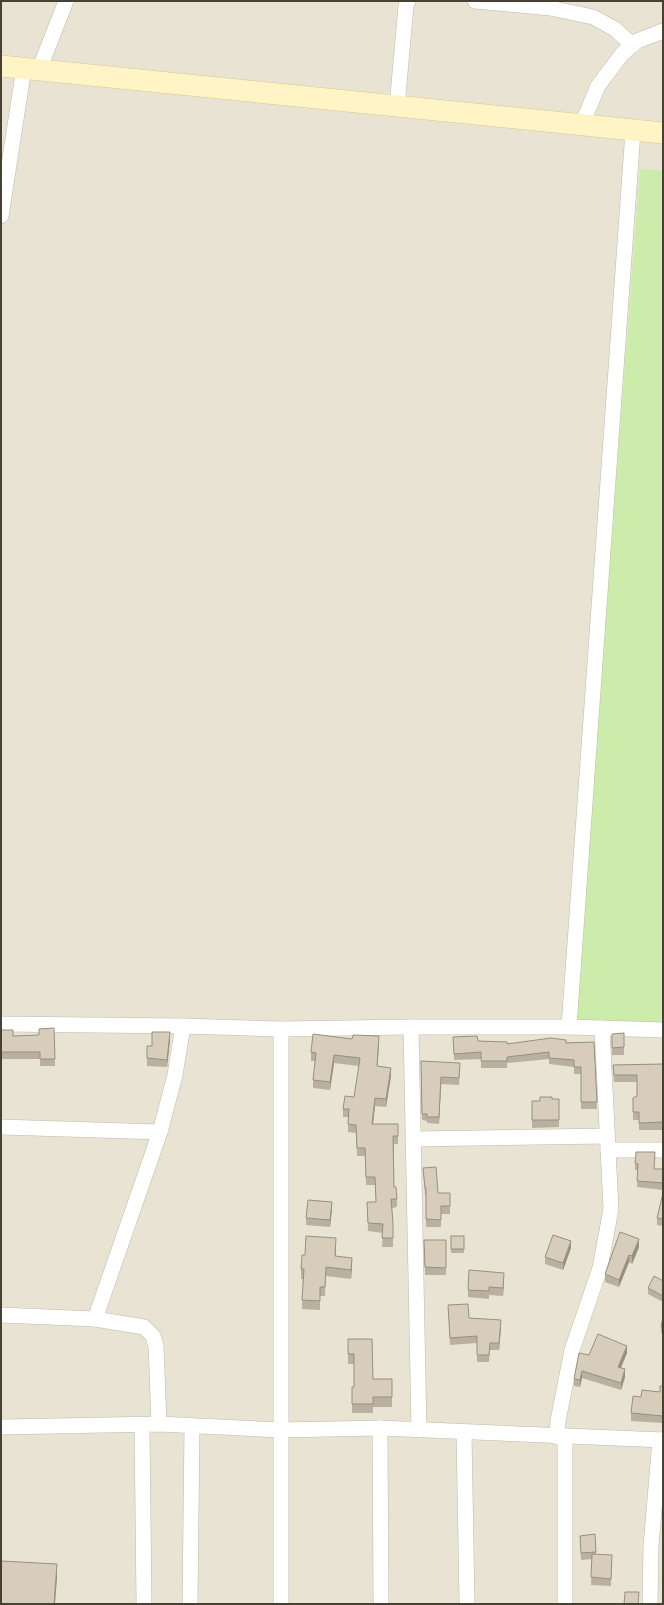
<svg xmlns="http://www.w3.org/2000/svg" width="664" height="1605" font-family="'Source Sans 3',sans-serif">
  <style>
    .residential { fill: #e8e3d3 }
    .green { fill: #cbecab }
    .lines { fill: none; stroke-linecap: round; stroke-linejoin: round }
    .street-casing { stroke: #c0b9a7; stroke-width: 16 }
    .secondary-casing { stroke: #d7c992; stroke-width: 22 }
    .street { stroke: #fff; stroke-width: 15 }
    .secondary { stroke: #fff4c5; stroke-width: 21 }
    .wall { fill: #b9b0a0 }
    .shaded-wall { fill: #969082 }
    .building { fill: #d7cdba; stroke: #969082 }
  </style>
  <rect width="100%" height="100%" fill="#f4f0e5"/>
  <rect class="residential" x="1" y="1" width="662" height="1603"/>
  <path class="green" d="M640,169L663,171V1023L575,1022Z"/>
  <g class="lines">
    <defs>
      <g id="street">
        <path d="M475,1L550,8L593,17L615,29L632,45"/>
        <path d="M39,70L66,1"/>
        <path d="M397,106L406,6L408,1"/>
        <path d="M582,124L598,86L622,54L637,41L663,31"/>
        <path d="M1,216L24,68"/>
        <path d="M1,1024L183,1026L281,1029L411,1027H569L663,1030"/>
        <path d="M411,1027L419,1430"/>
        <path d="M569,1027L633,131"/>
        <path d="M281,1029V1604"/>
        <path d="M1,1127L160,1132"/>
        <path d="M413,1139L607,1136"/>
        <path d="M608,1150H663"/>
        <path d="M1,1315L95,1319L144,1327L153,1336L156,1346L159,1424"/>
        <path d="M95,1319L160,1132L175,1075L183,1026"/>
        <path d="M142,1425L144,1604"/>
        <path d="M1,1427L159,1424L280,1430L380,1428L663,1440"/>
        <path d="M380,1428L381,1604"/>
        <path d="M464,1432L467,1604"/>
        <path d="M557,1437L558,1421L572,1350L600,1268L611,1209L602,1028"/>
        <path d="M565,1437V1604"/>
        <path d="M190,1604L192,1427"/>
        <path d="M650,1604L651,1546L660,1440"/>
      </g>
      <path id="secondary" d="M1,66L663,133"/>
    </defs>
    <use href="#street" class="street-casing"/>
    <use href="#secondary" class="secondary-casing"/>
    <use href="#street" class="street"/>
    <use href="#secondary" class="secondary"/>
  </g>
  <g class="wall">
    <path d="M1,1030L55,1059V1066H40V1059H1Z"/>
    <path d="M624,1033V1055H612V1034Z"/>
    <path d="M453,1037L478,1041L507,1044L594,1042L597,1109H581V1074H574V1067L549,1064V1059L507,1063V1068H481V1059L454,1060Z"/>
    <path d="M170,1040L167,1067L147,1066V1058Z"/>
    <path d="M379,1044L377,1066L391,1076L386,1107L375,1106L373,1124H398V1144H394V1187L397,1199V1207L392,1208L393,1223V1247H382L383,1233L368,1231L367,1202H376L375,1185H366L365,1156H357L356,1133L348,1132V1117H343V1109L354,1097L359,1066L334,1063L330,1090L313,1088V1080L315,1061H311V1052Z"/>
    <path d="M421,1061L460,1070L459,1085L441,1084L439,1124L427,1123V1121L422,1120Z"/>
    <path d="M663,1064V1130H639V1120H633V1098L637,1096V1082H614L613,1065Z"/>
    <path d="M552,1099H559V1127L532,1128V1101H540Z"/>
    <path d="M655,1159L654,1169H663V1190L637,1187L638,1170H635V1163Z"/>
    <path d="M423,1168L438,1193H450V1214H441V1227H426V1195H425Z"/>
    <path d="M663,1193V1226L657,1225V1218Z"/>
    <path d="M332,1209L330,1227L306,1225V1218Z"/>
    <rect x="451" y="1236" width="13" height="17"/>
    <path d="M424,1240H446V1275H425Z"/>
    <path d="M336,1247V1256L352,1267L351,1279L326,1276L325,1296H320V1310L302,1309L303,1279H301V1269L305,1255Z"/>
    <path d="M639,1247L632,1264L629,1262L619,1287L605,1282V1274Z"/>
    <path d="M571,1248L563,1270L545,1264V1257Z"/>
    <path d="M504,1281L503,1296L489,1295V1299L468,1297V1290Z"/>
    <path d="M663,1281V1302L648,1294V1288Z"/>
    <path d="M448,1305L469,1318L501,1327L499,1350H490L489,1362H477V1343L450,1345Z"/>
    <path d="M663,1317V1333H661V1327Z"/>
    <path d="M348,1339L373,1379H392V1407H373V1413H352V1387H354V1364H348Z"/>
    <path d="M627,1353L621,1368L625,1377L621,1390L582,1378L580,1387L574,1386V1379L589,1355Z"/>
    <path d="M663,1386V1423L631,1421V1413L660,1392Z"/>
    <path d="M595,1534L596,1554L612,1562L611,1586L591,1585L592,1559L581,1560L580,1536Z"/>
    <path d="M662,1556H663V1564L662,1563Z"/>
  </g>
  <g class="shaded-wall">
    <path d="M170,1032V1040L167,1067V1060Z"/>
    <path d="M379,1036V1044L377,1074V1066Z"/>
    <path d="M334,1055V1063L330,1090V1082Z"/>
    <path d="M391,1068V1076L386,1107V1099Z"/>
    <path d="M441,1077V1084L439,1124V1117Z"/>
    <path d="M375,1098V1106L372,1132V1124Z"/>
    <path d="M332,1202V1209L330,1227V1220Z"/>
    <path d="M639,1239V1247L632,1264V1256Z"/>
    <path d="M571,1241V1248L563,1270V1263Z"/>
    <path d="M629,1255V1262L619,1287V1280Z"/>
    <path d="M352,1258V1267L351,1279V1270Z"/>
    <path d="M504,1273V1281L503,1296V1288Z"/>
    <path d="M501,1320V1327L499,1350V1343Z"/>
    <path d="M627,1346V1353L618,1374V1367Z"/>
    <path d="M625,1369V1377L621,1390V1383Z"/>
    <path d="M582,1371V1378L580,1387V1380Z"/>
    <path d="M57,1564V1578L55,1604H54Z"/>
  </g>
  <g class="building">
    <path d="M54,1028L55,1059H40V1052H1V1030H13V1036L39,1035V1029Z"/>
    <path d="M152,1032H170L167,1060L147,1058V1046H152Z"/>
    <path d="M624,1033V1047L612,1048V1034Z"/>
    <path d="M313,1034L352,1039L353,1035L379,1036L377,1066L391,1068L386,1099L375,1098L372,1124H398V1136H393L394,1187H396L397,1199H391L393,1223V1238H382L383,1224L368,1223L367,1202H376L375,1177H366L365,1148H357L356,1125L348,1124L349,1109H343L345,1096L354,1097L360,1058L334,1055L330,1082L313,1080L316,1053L311,1052Z"/>
    <path d="M477,1036L478,1041L507,1042V1044L551,1038L566,1040V1043L594,1042L597,1102H581V1067H574V1060L549,1058V1052L507,1057V1061H481V1052L454,1054L453,1037Z"/>
    <path d="M421,1061L460,1063L459,1078L441,1077L439,1117H427V1114H422Z"/>
    <path d="M663,1064V1122L639,1123V1112H633V1098L637,1096V1075H614L613,1065Z"/>
    <path d="M540,1097H552V1099H559V1120H532V1101H540Z"/>
    <path d="M636,1152H655L654,1169H663V1183L637,1181L638,1164L635,1163Z"/>
    <path d="M436,1167L438,1193H450V1206H441V1220L426,1219V1188H425L423,1168Z"/>
    <path d="M663,1193V1219L657,1218Z"/>
    <path d="M308,1200L332,1202L330,1220L306,1218Z"/>
    <path d="M620,1232L639,1239L632,1256L629,1255L619,1280L605,1274Z"/>
    <path d="M553,1235L571,1241L563,1263L545,1257Z"/>
    <path d="M306,1236L336,1238L335,1256L352,1258L351,1270L326,1267L325,1287H320V1301L302,1300L304,1269H301L302,1255H305Z"/>
    <rect x="451" y="1236" width="13" height="13"/>
    <path d="M424,1240H446V1268L425,1267Z"/>
    <path d="M469,1270L504,1273L503,1288L489,1287V1291L468,1290Z"/>
    <path d="M654,1276L663,1281V1296L648,1288Z"/>
    <path d="M468,1304L469,1318L501,1320L499,1343H490L489,1355H477V1336L450,1338L448,1305Z"/>
    <path d="M663,1317V1327H661Z"/>
    <path d="M598,1334L627,1346L618,1367L625,1369L621,1383L582,1371L580,1380L574,1379L579,1353L589,1355Z"/>
    <path d="M348,1339H372L373,1379H392V1397H373V1404H352V1387H354V1354H348Z"/>
    <path d="M660,1386H663V1416L631,1413L633,1396L641,1397L642,1390L660,1392Z"/>
    <path d="M595,1534L596,1552L581,1553L580,1536Z"/>
    <path d="M592,1554L612,1555L611,1579L591,1577Z"/>
    <path d="M1,1561L57,1564L54,1604H1Z"/>
    <path d="M625,1592H639L638,1604H624Z"/>
  </g>
  <rect width="664" height="1605" fill="none" stroke="#474134" stroke-width="4"/>
</svg>
